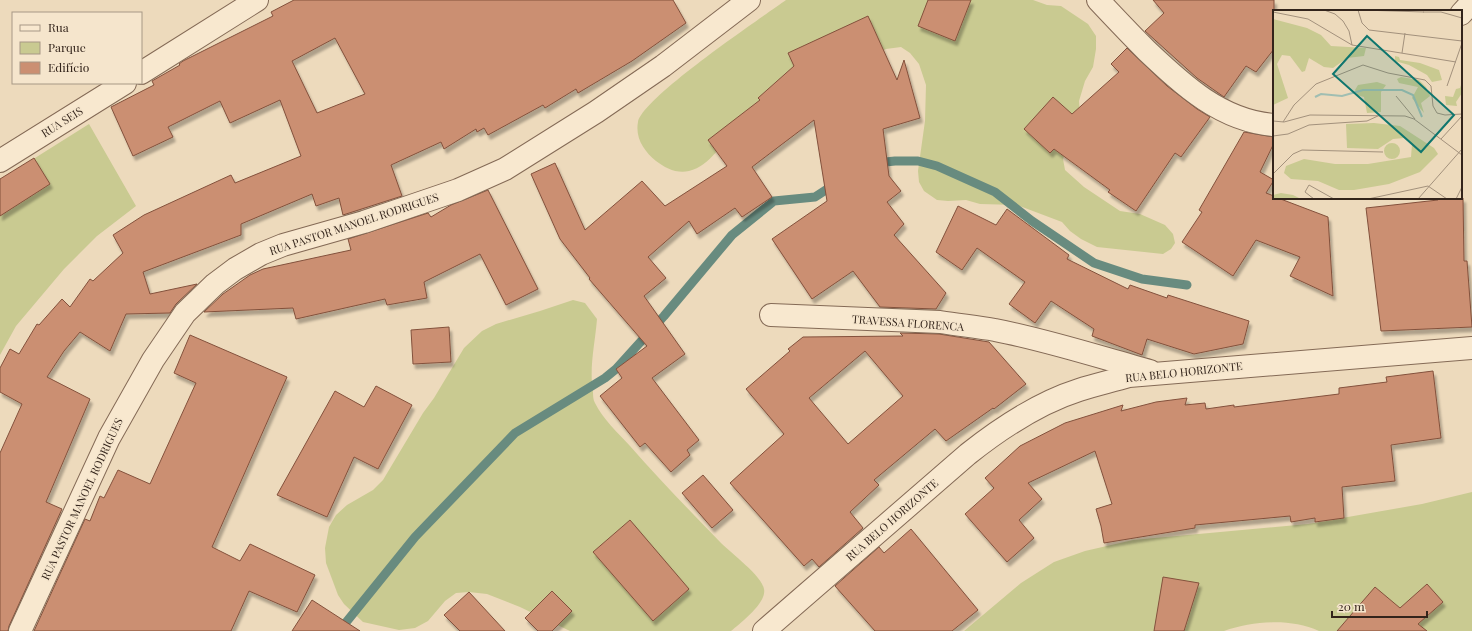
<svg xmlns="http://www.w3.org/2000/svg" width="1472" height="631" font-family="'Playfair Display',serif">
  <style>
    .green { fill: #c9ca91 }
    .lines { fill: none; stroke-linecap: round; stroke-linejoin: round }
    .stream { stroke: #688b7f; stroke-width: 9 }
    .building { fill: #cb8f72; stroke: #83513c; fill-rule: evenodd; filter: url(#shadow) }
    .minor-casing { stroke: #846a56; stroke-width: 24 }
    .minor { stroke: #f8e8cf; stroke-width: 22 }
    .labels { text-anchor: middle; stroke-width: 3; stroke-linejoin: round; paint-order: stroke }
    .street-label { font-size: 11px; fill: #33241b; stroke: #f5e5cc }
    .inset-river { fill: none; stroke: #a0beb2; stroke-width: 2 }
    .inset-road { fill: none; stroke: #a3917c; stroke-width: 1 }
    .view { fill: #0f766e; fill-opacity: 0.15; stroke: #0f766e; stroke-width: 2 }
    .inset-edge { fill: none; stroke: #33241b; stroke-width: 2 }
  </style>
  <defs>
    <filter id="shadow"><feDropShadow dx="2.5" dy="4.5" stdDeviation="1" flood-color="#0004"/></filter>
  </defs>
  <rect width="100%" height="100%" fill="#eddabc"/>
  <g class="green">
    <path d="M786,0H1033L1047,5L1061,6L1088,24L1096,36V49L1093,67L1085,81L1079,101L1080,114L1063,159L1065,170L1084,187L1120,211L1140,214L1165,225L1173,234L1175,243L1171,249L1163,254L1097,247L1081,239L1070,231L1062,222L1017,205L980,204L966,200L948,201L937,200L924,191L919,182L918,171L925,121L926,85L919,64L910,53L901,47L886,49L870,56C837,73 804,91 771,108C762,113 743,119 737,126C722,142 711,166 689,171C677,174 665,168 656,161C644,151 635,138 638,122C643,97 761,18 786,0Z"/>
    <path d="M89,124L136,206L97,236L64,269L16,326L0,355V180Z"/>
    <path d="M573,300L585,303L597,319C595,344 589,367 593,392C593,395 593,400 595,403C603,419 618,433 630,446C659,479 690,511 721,543C731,553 762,576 764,589C767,603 740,623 731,631H570L520,607L487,594L469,592L456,593L445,601L428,621L415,628L399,630L363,622L344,604L338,595L326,563L325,548L329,527L336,515L347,505L373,490L383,480L423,413L434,398L464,348L482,331L496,324L540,311Z"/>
    <path d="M1472,492V631H1319C1290,618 1254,621 1224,631H964L1021,583L1054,562L1085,551L1133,540L1308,524L1422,504Z"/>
  </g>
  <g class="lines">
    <g class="stream">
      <path d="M876,163L895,161H918L937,166L995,192L1032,221L1094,263L1142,279L1187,285"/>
      <path d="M339,631L415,537L515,433L605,378L616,369L664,316L732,235L774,201L815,197L835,184"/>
    </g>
  </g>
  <g class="building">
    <path d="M294,0H673L686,23L632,61L578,93L576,89L545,108L543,105L488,135L484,128L477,132L476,129L444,149L441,142L391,165L402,196L343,215L339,198L316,206L312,194L241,224V235L143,272L150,294L197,284L176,304L170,313L126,314L110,351L80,332L64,351L47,377L90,399L46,502L62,509L9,626L8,631H0V453L22,404L0,392V368L10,349L19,354L37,324L39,325L62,299L70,307L90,279L93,281L123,253L113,235L144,215L231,175L235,183L301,156L280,100L230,123L220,101L168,127L173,137L133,156L111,107L154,85L152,81L180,65L179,64L183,61L273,16L271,12ZM335,38L365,94L317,113L292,61Z"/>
    <path d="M928,0H971L955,41L918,26Z"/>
    <path d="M1153,0H1274V49L1256,72L1246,66L1224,97L1197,78L1145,31L1164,13Z"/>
    <path d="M868,16L897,80L904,60L920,118L883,129L889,176L901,191L887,202L904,224L894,235L946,293L936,309L880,307L853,271L812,299L772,239L827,201L814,120L752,167L772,197L742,217L735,208L697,234L689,221L648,257L666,278L644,296L685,354L652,378L699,440L687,450L690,455L671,472L645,443L640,447L600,396L622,378L616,369L647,346L589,279L590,278L560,239L531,174L555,163L585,230L642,181L665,206L727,166L708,140L760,100L758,98L794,66L788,53Z"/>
    <path d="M1127,48L1167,86L1197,109L1210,117L1181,157L1175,153L1136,211L1108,192L1110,190L1054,149L1050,153L1024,129L1053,97L1072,114L1119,72L1111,64Z"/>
    <path d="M1244,132L1274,137V143L1260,172L1274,180L1266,193L1274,196V198H1278L1328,217L1333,296L1290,276L1300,257L1256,240L1233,276L1182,242L1202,212L1199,210Z"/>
    <path d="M34,158L50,184L0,216V179Z"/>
    <path d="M488,190L538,289L506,305L480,254L424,282L427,298L387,305L385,299L296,319L293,308L204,312L223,294L250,275L263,269L351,250L348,239L428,213L431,217L451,205Z"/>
    <path d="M1438,198H1463L1464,261H1467L1472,327L1381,331L1366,208L1438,200Z"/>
    <path d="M958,206L996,225L1007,209L1069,255L1067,259L1128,289L1130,285L1167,298L1168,295L1249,321L1243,344L1194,354L1147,339L1142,355L1092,336L1094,329L1051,301L1035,323L1009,304L1025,282L977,248L962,270L936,252Z"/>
    <path d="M449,327L451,362L413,364L411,330Z"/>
    <path d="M900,333L939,334L989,342L1026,384L994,409L993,408L946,441L935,429L874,480L879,485L850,512L863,528L819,567L812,559L804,566L730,483L784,434L746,389L790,351L788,349L803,337L903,336ZM865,351L903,396L848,444L809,398Z"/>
    <path d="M190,335L287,377L212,547L240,561L250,544L315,575L297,612L249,591L231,631H34L85,519L90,521L100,496L104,498L118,470L150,484L196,383L174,373Z"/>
    <path d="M1433,371L1441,438L1391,445L1395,481L1342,487L1344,518L1315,522V518L1291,522L1290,516L1195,525V528L1104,543L1101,526L1096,509L1112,504L1095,451L1028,483L1042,499L1019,520L1034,538L1007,562L965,514L994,488L985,478L1020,446L1065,423L1123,405L1121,411L1156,402L1187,398L1185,405L1205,403L1206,409L1234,405V407L1339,394V388L1387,382L1386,377Z"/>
    <path d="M376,386L412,405L378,469L354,457L327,517L277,495L335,391L364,407Z"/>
    <path d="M703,475L733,510L712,528L682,493Z"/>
    <path d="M630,520L689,589L653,621L593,552Z"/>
    <path d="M911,529L978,610L952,631H875L835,586L879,547L884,553Z"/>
    <path d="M1163,577L1199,583L1184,631H1154Z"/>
    <path d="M1427,584L1443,602L1418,624L1427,631H1337L1375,587L1400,608Z"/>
    <path d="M552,591L572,611L552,631H538L525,618Z"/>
    <path d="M469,592L505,631H460L444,615Z"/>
    <path d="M312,600L360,631H292Z"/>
  </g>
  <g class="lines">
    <defs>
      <g id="minor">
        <path d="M1098,0C1114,17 1130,34 1147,51C1183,85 1221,121 1274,125"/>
        <path d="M1461,14L1472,2"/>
        <path d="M141,73L257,0"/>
        <path d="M0,161L125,83"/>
        <path d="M771,315L940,322C959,325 977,327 995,330C1047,340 1099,357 1150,371"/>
        <path d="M20,631L109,438L153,360L185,313L215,284L235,269L261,254L283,245L364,222L458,190L505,169L596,112L663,66L749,0"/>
        <path d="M764,631L968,454C1002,427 1038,403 1079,390C1095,385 1112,381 1129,376L1472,348"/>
      </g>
    </defs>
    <use href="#minor" class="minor-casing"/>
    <use href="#minor" class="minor"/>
  </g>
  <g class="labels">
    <g class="street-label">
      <text transform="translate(62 122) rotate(-32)" y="4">RUA SEIS</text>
      <text transform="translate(354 224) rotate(-18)" y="4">RUA PASTOR MANOEL RODRIGUES</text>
      <text transform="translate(908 323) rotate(4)" y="4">TRAVESSA FLORENCA</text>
      <text transform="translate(1184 372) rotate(-6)" y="4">RUA BELO HORIZONTE</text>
      <text transform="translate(82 499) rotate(-65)" y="4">RUA PASTOR MANOEL RODRIGUES</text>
      <text transform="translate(892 520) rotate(-41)" y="4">RUA BELO HORIZONTE</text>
    </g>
  </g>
  <g transform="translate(1273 10)">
    <rect width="189" height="189" fill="#eddabc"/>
    <path d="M0,9L34,18L48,25L58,36L93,38L91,46L74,48L60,58L51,57L36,48L32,61L29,62L17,46L9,45L4,54L15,88L0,95ZM122,46L126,47L127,50L147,53L166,60L169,70L159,72L154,65L136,55L122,51ZM128,67L146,70L153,77L157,86L148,93L151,103L139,88L145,77L126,73L124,69ZM104,72L113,75L108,82V102L94,103L91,87L84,85L82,80L85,75ZM189,72V83L183,92L184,96L173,95L172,86L180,87L183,79L187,78ZM101,113L127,116L161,138L165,144L147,162L116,174L81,180H66L45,171L18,169L11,163L13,156L31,149L62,154H95L138,147L139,134L131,128L120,129L105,139L74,138L73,114ZM111 141a8 8 0 1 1 16 0a8 8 0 1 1-16 0ZM8,183L20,185L28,189H0V185Z" fill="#c9ca91"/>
    <path class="inset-river" d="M42,87L48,84L69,86L90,80H129L140,85L149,107"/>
    <path class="inset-road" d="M51,0L62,4L70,11L76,21L79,35M85,0L89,13L96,20L189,31M89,0L151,2M0,2L35,9L79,35L183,52M150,2H168L189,8M129,43L132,23M174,76L189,33M123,86L142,109M0,111L11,112L37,105L132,106L141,109L189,145M10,112L21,95L43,74L90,55L115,63L152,70L158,76L160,96L164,103L172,105L189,104M0,126L15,124L36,115L94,111L107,105M168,129L189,106M0,164L20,144L29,140L110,142M41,189L32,182L36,175L61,189M95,189L155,176L174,189M145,189L189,139M183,189L189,177"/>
    <path class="view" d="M94,26L181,105L148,142L60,64Z"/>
    <rect width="189" height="189" class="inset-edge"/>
  </g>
  <rect x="12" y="12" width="130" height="72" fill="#f5e5cc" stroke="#a79885"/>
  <rect x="20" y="25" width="20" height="6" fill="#f8e8cf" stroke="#a79885"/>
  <text x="48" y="32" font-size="12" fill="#33241b">Rua</text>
  <rect x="20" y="42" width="20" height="12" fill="#c9ca91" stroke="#a79885"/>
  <text x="48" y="52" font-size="12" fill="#33241b">Parque</text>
  <rect x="20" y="62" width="20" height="12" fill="#cb8f72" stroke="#a79885"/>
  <text x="48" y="72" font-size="12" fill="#33241b">Edifício</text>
  <path d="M1332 611v6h95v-6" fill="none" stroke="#33241b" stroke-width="2"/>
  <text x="1338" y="611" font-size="12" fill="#33241b" stroke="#f5e5cc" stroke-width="3" paint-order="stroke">20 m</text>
</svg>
